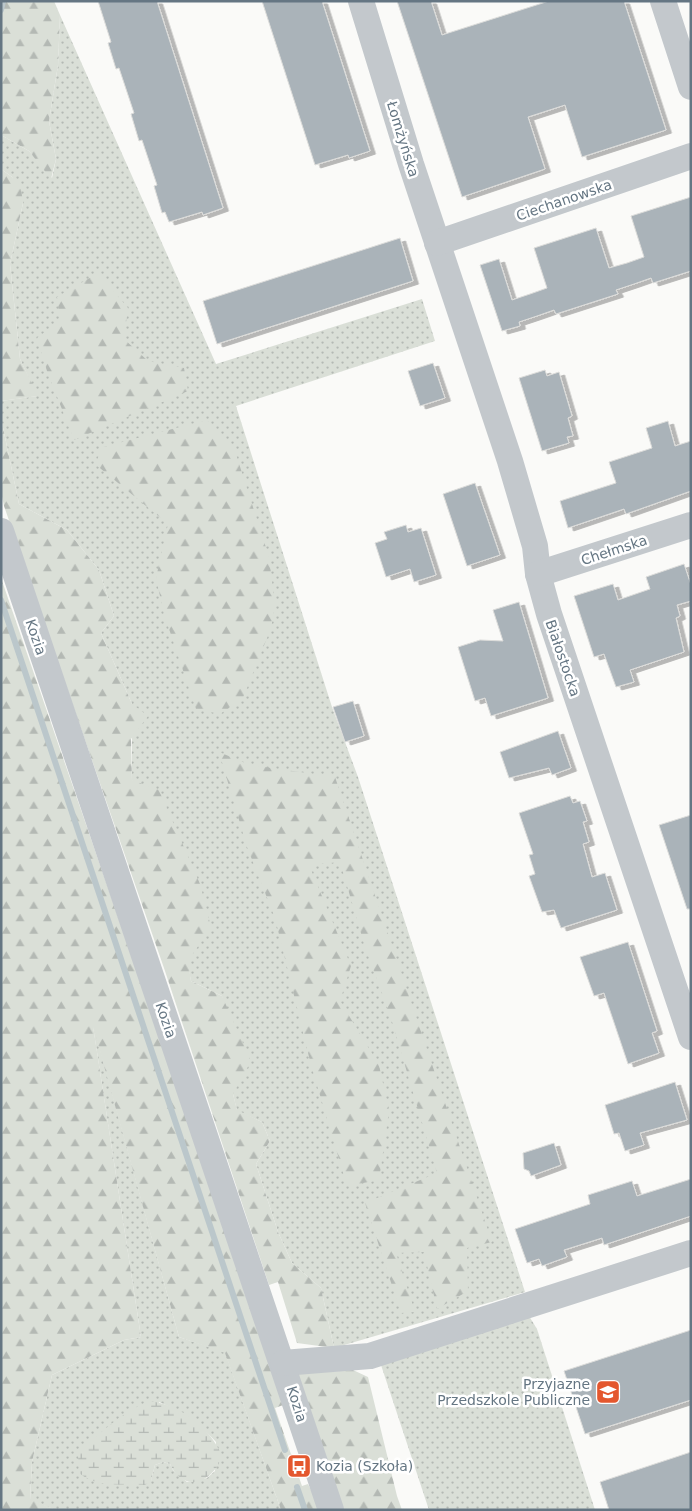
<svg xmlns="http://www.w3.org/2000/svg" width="692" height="1511" font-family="'DejaVu Sans',sans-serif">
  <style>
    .grass { fill: url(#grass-dots); fill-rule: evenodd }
    .forest { fill: url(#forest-firs) }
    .wetland { fill: url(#wetland-marsh) }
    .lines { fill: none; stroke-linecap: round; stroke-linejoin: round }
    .stream { stroke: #bbc7cb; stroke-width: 6 }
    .building { fill: #aab3b9; stroke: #dcdcda; filter: url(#shadow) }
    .minor { stroke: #c3c8cc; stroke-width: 26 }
    .labels { text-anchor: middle; stroke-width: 5; stroke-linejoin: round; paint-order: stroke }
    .street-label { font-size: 14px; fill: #657683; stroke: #fff }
    .poi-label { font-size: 14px; fill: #657683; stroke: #fff; text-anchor: end }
  </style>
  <defs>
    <pattern id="grass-dots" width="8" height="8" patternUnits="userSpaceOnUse" patternTransform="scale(1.25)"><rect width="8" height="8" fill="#dadfd7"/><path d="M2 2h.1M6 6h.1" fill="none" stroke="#b4b9b4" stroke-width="1.8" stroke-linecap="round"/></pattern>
    <pattern id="forest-firs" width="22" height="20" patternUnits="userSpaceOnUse" patternTransform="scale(1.25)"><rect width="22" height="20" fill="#dadfd7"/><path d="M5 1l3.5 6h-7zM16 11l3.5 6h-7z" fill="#b4b9b4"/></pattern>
    <pattern id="wetland-marsh" width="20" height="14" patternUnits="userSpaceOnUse" patternTransform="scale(1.25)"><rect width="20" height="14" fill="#dadfd7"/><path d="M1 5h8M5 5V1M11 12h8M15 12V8" fill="none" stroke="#b4b9b4"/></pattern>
    <filter id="shadow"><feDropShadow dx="5.5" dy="3" stdDeviation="0" flood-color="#0004"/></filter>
  </defs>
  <rect width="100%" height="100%" fill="#fafaf8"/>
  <g class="grass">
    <path d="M60,15L216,364L422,299L435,341L236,406L332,707L358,777L525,1292L334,1348L321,1288L292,1263L278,1232L256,1164L270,1141L262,1122L237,1111L233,1094L222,996L191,981L187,961L132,780V704L101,633L114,616L99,570L67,530L19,504L1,418V401L37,396L20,359L10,264L23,203L12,177L1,169V135L29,151L52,178L56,159L49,121L58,65Z"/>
    <path d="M92,1020L179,1337L225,1352L281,1510H56L30,1500L32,1462L52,1375L124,1340L141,1337ZM159,1402C182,1412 199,1423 216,1442L215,1471L207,1478L187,1482L173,1470L170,1464L163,1462L155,1465L151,1481Z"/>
    <path d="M529,1316L537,1329L595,1510H429L380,1362Z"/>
  </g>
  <g class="forest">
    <path d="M1,1H54L60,15L58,65L49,121L56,159L51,179L29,151L1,135Z"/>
    <path d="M1,169L12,177L21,189L23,203L10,264L20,359L38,396L1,401Z"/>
    <path d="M98,273L128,308L124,339L148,361L184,368L188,391L74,440L47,371L37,338L60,321L57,297Z"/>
    <path d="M1,418L19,504L67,530L99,570L114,616L101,633L132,704L148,716L131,739L132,780L159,790L200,884L211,927L188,961L191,981L222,996L251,1061L233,1094L237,1110L262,1122L270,1141L256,1164L278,1232L292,1263L321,1288L334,1348L297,1343L278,1282L269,1285L165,971L4,506L1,492Z"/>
    <path d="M207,420L234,448L269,557L275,606L271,628L243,698L220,714L196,709L164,614L156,578L168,524L95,464L103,447Z"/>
    <path d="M1,578L286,1404L275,1408L302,1486L308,1484L321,1510H281L225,1353L179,1337L93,1026L141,1337L124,1340L52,1375L32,1462L30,1499L56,1510H1Z"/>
    <path d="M219,752L250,765L335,777L492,1242L467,1248L468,1291L437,1309L424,1252L396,1253L415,1312L401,1313L365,1203L437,1173L390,1015L365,947L340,862L309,865L351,966L340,1001L379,1065L389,1111L379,1180L347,1186L311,1065L275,918L247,847Z"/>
    <path d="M353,1370L368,1377L397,1496L402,1510H344L298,1374Z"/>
  </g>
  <path class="wetland" d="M149,1401C181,1405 210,1427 222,1456C213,1483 184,1494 170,1464L163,1462L155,1465L151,1481L145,1485C122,1484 97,1488 79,1473L78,1454C99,1433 121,1413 149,1401Z"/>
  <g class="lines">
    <g class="stream">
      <path d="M1,10L3,1"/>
      <path d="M1,600L285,1450"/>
      <path d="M297,1487L305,1510"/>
    </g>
  </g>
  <g class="building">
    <path d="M98,1H157L223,208L203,215L202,212L169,222L165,212L162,213L154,186L157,185L142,140L139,141L131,114L134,113L119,68L116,69L108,43L111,42Z"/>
    <path d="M262,1H322L370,151L349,158L348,155L315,165Z"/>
    <path d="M397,1H431L442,35L549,1H624L666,130L582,157L565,105L528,117L545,169L462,197Z"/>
    <path d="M691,197V271L653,283L651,278L634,284L616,290L618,294L556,314L554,310L537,316L519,322L520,326L502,331L480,265L499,259L512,300L530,294L547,288L534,248L596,228L609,268L627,263L644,257L631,216Z"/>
    <path d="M400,238L413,281L217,344L203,301Z"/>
    <path d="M433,363L445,398L420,406L408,371Z"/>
    <path d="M545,370L547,376L559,372L572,416L568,418L573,436L567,437L569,443L542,451L519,378Z"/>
    <path d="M668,421L675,446L691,441V491L626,514L624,509L568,528L560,501L616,483L609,462L652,448L646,428Z"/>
    <path d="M475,483L500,555L467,566L443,494Z"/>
    <path d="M406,525L408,532L421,528L436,575L414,582L410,569L386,577L375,543L387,539L384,532Z"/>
    <path d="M684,564L691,585V601L677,605L680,616L676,618L684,652L630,670L634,682L616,687L604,654L594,657L574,596L613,584L618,600L650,589L646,577Z"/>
    <path d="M519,602L548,698L491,716L485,698L475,701L458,647L480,640L503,641L493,610Z"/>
    <path d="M353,701L364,736L345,742L333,707Z"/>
    <path d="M558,731L571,768L552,775L549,768L509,778L500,752Z"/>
    <path d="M570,796L573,803L580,801L587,821L583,822L589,842L583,844L592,877L605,873L617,910L561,928L554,910L542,912L529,876L535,874L529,855L533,854L519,813Z"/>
    <path d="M691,815V909H687L659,825Z"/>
    <path d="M628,942L657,1031L652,1033L659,1053L628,1064L604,993L594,996L580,957Z"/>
    <path d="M675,1082L687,1120L640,1133L644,1145L625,1151L619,1133L614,1134L605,1105Z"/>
    <path d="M554,1143L561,1165L531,1176L529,1171L524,1169L523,1153Z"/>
    <path d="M691,1179V1216L604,1245L602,1238L564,1250L567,1257L542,1266L539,1259L527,1263L515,1229L590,1204L588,1195L632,1181L637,1196Z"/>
    <path d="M691,1330V1400L585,1434L564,1371Z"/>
    <path d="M691,1452V1510H609L600,1482Z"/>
  </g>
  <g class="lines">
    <g class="minor">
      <path d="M361,1L411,164L510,461L535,546L538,574L549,614L691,1037"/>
      <path d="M663,1L691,87"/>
      <path d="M437,243L691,156"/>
      <path d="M1,531L331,1510"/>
      <path d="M538,574L691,525"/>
      <path d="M283,1363L370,1356L691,1253"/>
    </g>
  </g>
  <defs>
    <symbol id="school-square" viewBox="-11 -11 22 22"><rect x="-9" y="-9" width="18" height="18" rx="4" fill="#e4572e" stroke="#fff"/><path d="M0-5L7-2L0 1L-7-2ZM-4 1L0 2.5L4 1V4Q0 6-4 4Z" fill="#fff"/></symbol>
    <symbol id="bus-square" viewBox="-11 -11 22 22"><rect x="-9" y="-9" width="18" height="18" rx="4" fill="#e4572e" stroke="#fff"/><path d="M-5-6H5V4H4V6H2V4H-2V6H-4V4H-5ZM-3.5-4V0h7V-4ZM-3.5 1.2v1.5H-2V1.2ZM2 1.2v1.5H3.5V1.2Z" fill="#fff"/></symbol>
  </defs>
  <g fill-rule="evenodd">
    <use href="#school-square" x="594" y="1378" width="28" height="28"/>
    <use href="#bus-square" x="285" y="1452" width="28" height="28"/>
  </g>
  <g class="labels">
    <g class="street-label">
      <text transform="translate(403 139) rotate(73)" y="5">Łomżyńska</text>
      <text transform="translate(564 200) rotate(-19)" y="5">Ciechanowska</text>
      <text transform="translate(614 550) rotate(-18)" y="5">Chełmska</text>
      <text transform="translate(36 637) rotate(71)" y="5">Kozia</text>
      <text transform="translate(563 658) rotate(71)" y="5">Białostocka</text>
      <text transform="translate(166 1020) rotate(71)" y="5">Kozia</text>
      <text transform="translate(297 1404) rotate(72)" y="5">Kozia</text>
    </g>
    <g class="poi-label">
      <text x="590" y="1389">Przyjazne<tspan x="590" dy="16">Przedszkole Publiczne</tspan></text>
      <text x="316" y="1471" text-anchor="start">Kozia (Szkoła)</text>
    </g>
  </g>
  <rect width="692" height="1511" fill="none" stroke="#657683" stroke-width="5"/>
</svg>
